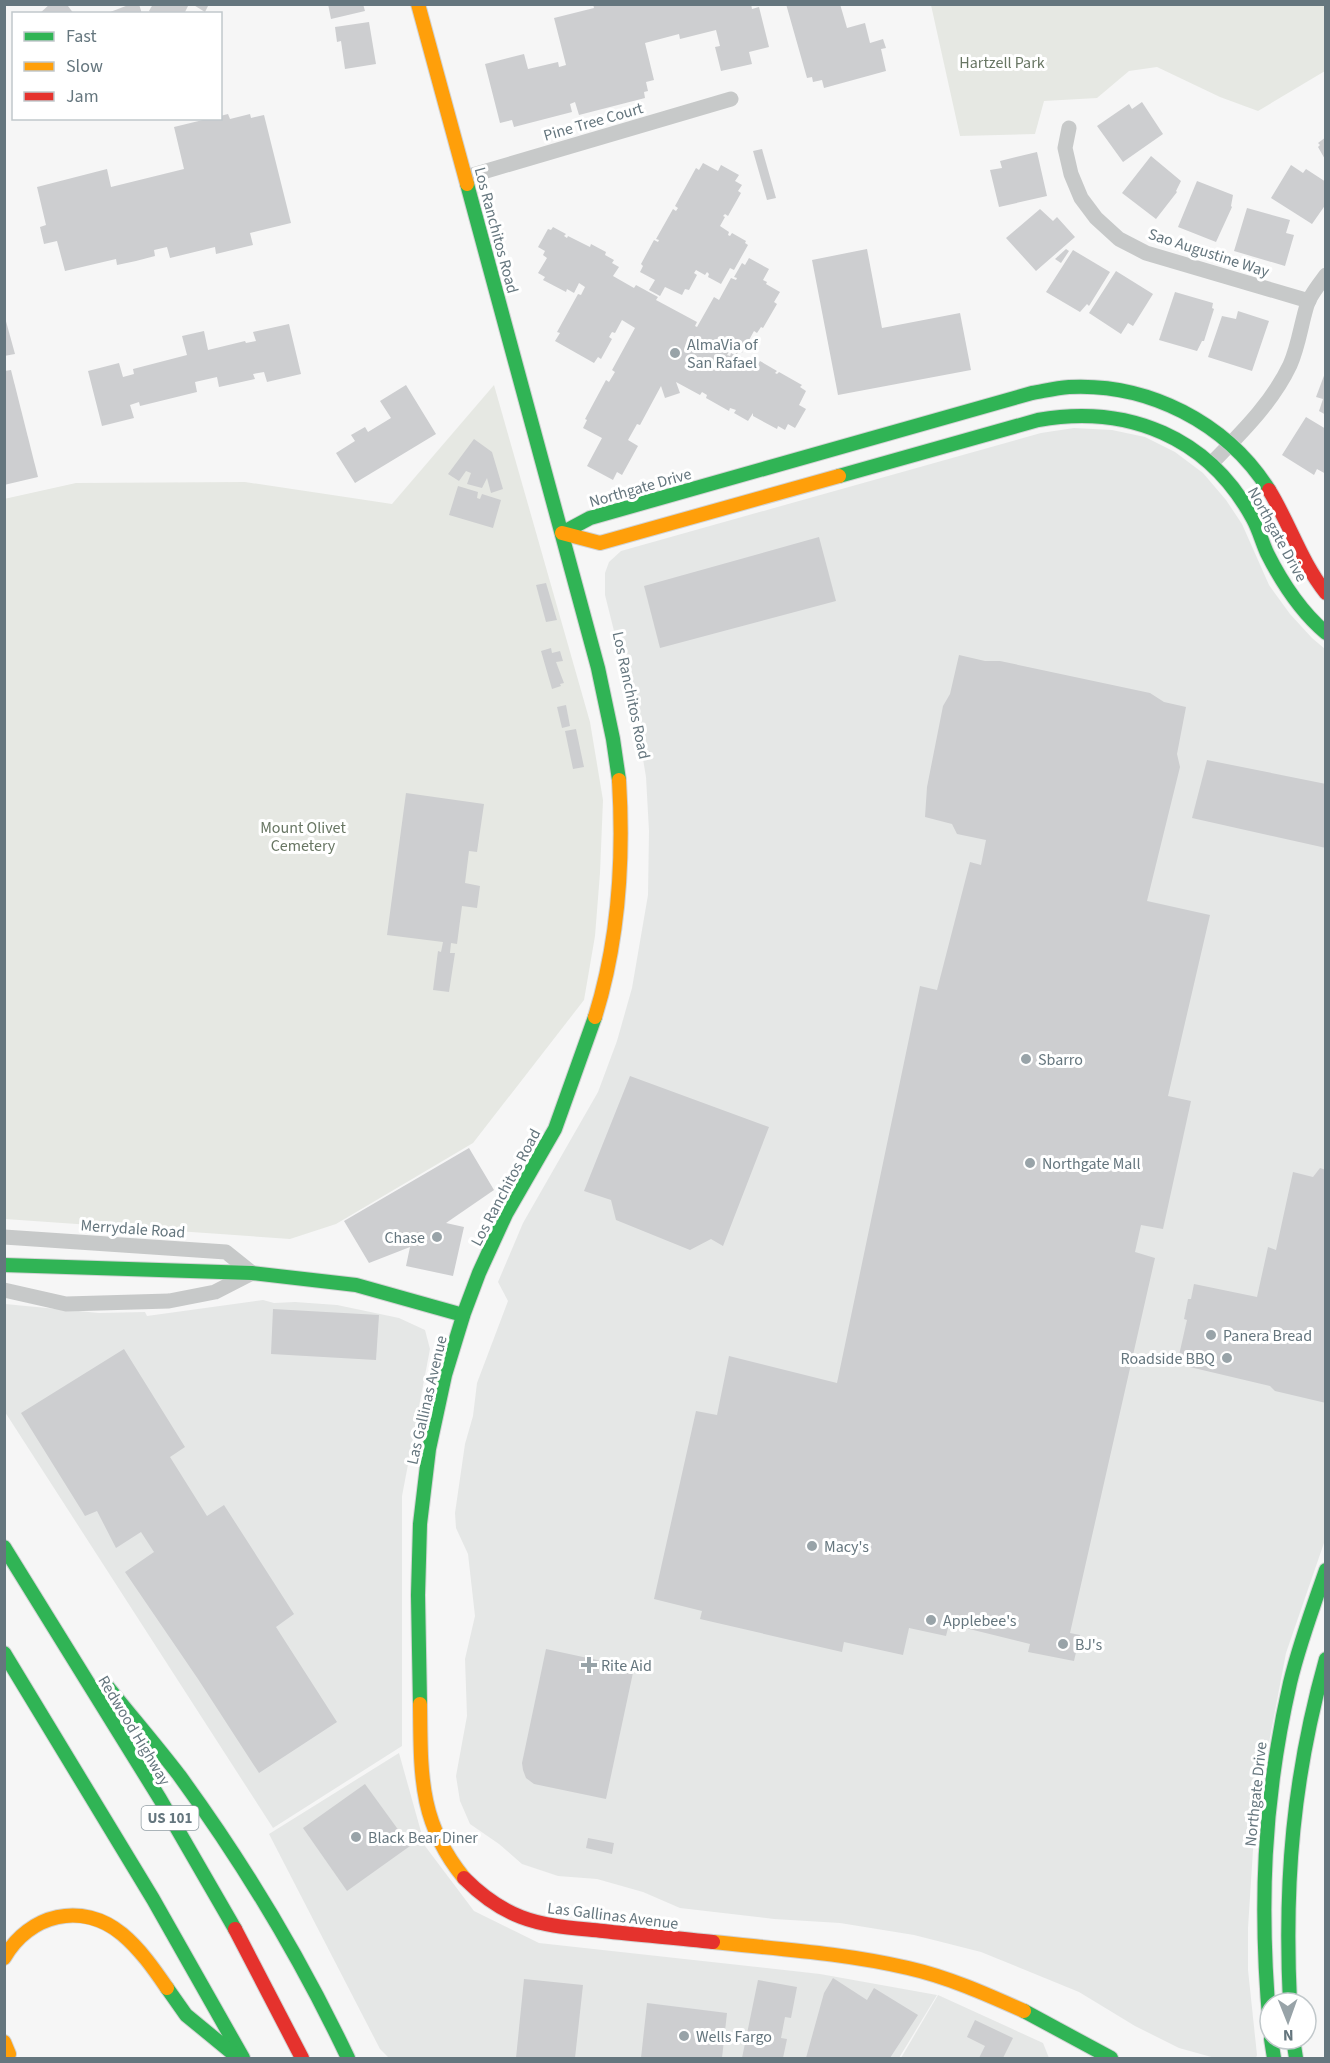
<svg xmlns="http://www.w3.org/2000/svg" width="1330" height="2063" font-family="'Source Sans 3',sans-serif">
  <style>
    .built { fill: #e5e7e6 }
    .green { fill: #e6e8e3 }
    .building { fill: #cdced0 }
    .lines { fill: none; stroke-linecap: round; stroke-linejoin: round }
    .fast-casing { stroke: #d2d3d4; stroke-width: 16 }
    .slow-casing { stroke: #d2d3d4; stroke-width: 16 }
    .jam-casing { stroke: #d2d3d4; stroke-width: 16 }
    .street { stroke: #c7c9c9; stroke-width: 15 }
    .fast { stroke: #30b455; stroke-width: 14 }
    .slow { stroke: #ff9f0a; stroke-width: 14 }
    .jam { stroke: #e5322d; stroke-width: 14 }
    .poi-dot { fill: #98a3a8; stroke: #fff; stroke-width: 2 }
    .labels { text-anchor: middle; stroke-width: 6; stroke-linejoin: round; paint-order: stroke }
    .shield { fill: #fff; stroke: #939fa5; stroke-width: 1.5 }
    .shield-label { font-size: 15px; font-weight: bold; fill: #65767e }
    .park-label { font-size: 16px; fill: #687663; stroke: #fff }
    .street-label { font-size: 16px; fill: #65767e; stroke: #fff }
    .poi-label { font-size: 16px; fill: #65767e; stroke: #fff; text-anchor: start }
  </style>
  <rect width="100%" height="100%" fill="#f6f6f6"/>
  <g class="built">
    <path d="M1074,428L1112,430L1145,437L1175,452L1203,473L1226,500L1242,524L1269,585L1290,614L1312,638L1325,649V1540L1286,1653L1258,1801L1253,1850L1248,1928V1970L1257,2055L1256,2058H1215L1179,2048L1135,2026L1079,1992L981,1952L914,1935L840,1923L774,1919L680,1908L643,1892L597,1879L558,1876L522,1864L499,1844L470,1824L460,1801L456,1776L467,1716L465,1659L475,1616L468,1554L456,1528L455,1513L465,1444L473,1416L477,1383L508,1301L498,1282L523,1223L598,1092L617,1041L632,988L648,895L649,831L646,777L637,723L605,595V573L609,562L621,551L1041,433Z"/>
    <path d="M263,1300L274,1303L295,1302L337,1305L399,1318L425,1330L430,1349L402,1496V1746L273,1828L5,1412V1304L99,1313L145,1312L147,1316Z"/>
    <path d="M399,1753L425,1846L474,1911L539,1943L820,1974L937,1995L899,2058H389L380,2049L269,1834Z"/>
    <path d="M938,1995L1043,2043L1049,2058H901Z"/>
  </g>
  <g class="green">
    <path d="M931,5H1325V71L1258,111L1220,97L1157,67L1129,71L1097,98L1044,101L1035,134L960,136Z"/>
    <path d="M494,385L590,722L603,800L600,873L595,936L584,1000L473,1143L336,1224L290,1239L5,1219L4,499L76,483L245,482L392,504Z"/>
  </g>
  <g class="building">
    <path d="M50,4H70L68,6L74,14H39Z"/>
    <path d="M131,4H139L142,14H105Z"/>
    <path d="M153,4H189L184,14H152L149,11Z"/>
    <path d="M192,4H209L205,12Z"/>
    <path d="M328,4H363L365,11L331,19Z"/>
    <path d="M593,4H751L752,9L759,7L769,47L749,52L752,64L721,71L715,47L720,46L716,30L680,39L679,34L645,43L654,80L646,82L648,91L644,92L645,98L579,115L575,102L570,104L572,112L514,127L512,120L500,123L485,64L524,54L528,69L558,62L559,67L566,65L554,18L594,8Z"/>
    <path d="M786,4H840L847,28L865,23L870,43L883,39L886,48L881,49L886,71L824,88L822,80L813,82L812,77L807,78Z"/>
    <path d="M369,22L376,64L345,69L341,41L337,42L335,27Z"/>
    <path d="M1142,102L1163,134L1123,162L1097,126L1129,104L1132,109Z"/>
    <path d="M228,114L230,119L250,114L251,118L264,115L291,223L250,233L253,245L216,254L215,247L170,258L167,247L154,250L155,256L136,261L117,265L116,259L65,271L57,241L44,244L40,227L46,225L37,187L107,169L111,187L184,169L174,127L211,118H220V116Z"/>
    <path d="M1326,137V161L1318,147L1320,145L1318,143Z"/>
    <path d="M762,149L776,198L767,200L753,151Z"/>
    <path d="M1037,152L1047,196L999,207L990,170L1002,168L1000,161Z"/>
    <path d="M1151,156L1181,181L1176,191L1177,192L1156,219L1122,193Z"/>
    <path d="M703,163L718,171L721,165L739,175L735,181L742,185L738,191L741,193L728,216L725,214L723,216L725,217L720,226L729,232L728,235L730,236L732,233L746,241L745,243L748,245L734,270L730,268L721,284L708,277L709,274L707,272L705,275L696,270L694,273L697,275L689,290L685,289L682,295L665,287L660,296L649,290L655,280L640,272L643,266L641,264L654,240L658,242L659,240L656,239L673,209L676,211L678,208L675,206L696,168L699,170Z"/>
    <path d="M1291,165L1303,173L1306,169L1326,182V204L1312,224L1271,198Z"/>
    <path d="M1197,181L1233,195L1231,206L1232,207L1216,242L1178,227Z"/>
    <path d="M1247,208L1290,220L1286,233L1294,235L1285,266L1234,251Z"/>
    <path d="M1040,209L1053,221L1057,217L1075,237L1036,271L1006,238Z"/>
    <path d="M553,227L566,234L564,236L567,238L568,236L590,247L591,244L606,252L605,255L614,260L612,263L619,267L613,276L634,288L636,285L658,297L656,300L697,322L695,326L697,327L714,297L719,300L731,278L736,280L737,278L734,277L742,263L745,265L749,258L769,269L763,280L767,282L766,284L780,292L774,302L777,304L763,328L761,327L757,333L754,331L742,353L739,351L737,354L722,346L721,348L729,352L727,355L730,356L731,353L754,366L752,369L754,370L760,361L777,371L775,373L777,374L779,372L802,385L800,387L806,391L799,405L806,409L795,428L788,424L785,430L778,426L777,429L753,416V413L748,421L734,413L736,410L730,408L729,411L706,398L707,395L702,392L700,395L676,382L680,393L665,398L661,386L640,425L637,424L628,440L638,446L622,475L617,472L613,480L587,466L602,438L583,428L587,420L585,419L606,380L609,382L615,372L612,370L635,328L622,320L615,333L612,332L609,337L612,339L601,359L598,357L594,363L555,341L560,333L557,332L578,294L581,295L585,287L579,283L574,293L567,289L566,292L543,280L545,277L538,273L547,258L543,255L545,251L538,247L548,229L551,230Z"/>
    <path d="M867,249L882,328L960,313L971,370L838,395L812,260Z"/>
    <path d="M1066,249L1069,251L1061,263L1055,259Z"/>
    <path d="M1073,250L1110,272L1089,306L1087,304L1080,312L1046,292Z"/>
    <path d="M1116,271L1153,294L1133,326L1128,323L1121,334L1089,313Z"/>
    <path d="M1175,292L1213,303L1212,308L1214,309L1204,341H1202L1197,351L1159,340Z"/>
    <path d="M1238,311L1269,321L1252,371L1208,357L1222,316L1236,319Z"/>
    <path d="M4,314L15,354L4,356Z"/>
    <path d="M289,324L301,374L267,382L264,372L253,374L255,379L219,387L217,377L195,382L197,392L140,406L139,402L130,405L134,418L102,426L88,371L119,363L123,377L134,374L133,369L187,355L182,336L204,331L208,350L245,341L246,343L256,341L253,332Z"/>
    <path d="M11,370L38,477L4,485V371Z"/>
    <path d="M1325,373H1326V415L1319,411L1323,399L1316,397Z"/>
    <path d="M406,385L436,434L355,483L336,453L355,441L351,435L365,427L368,432L391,418L380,401Z"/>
    <path d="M1306,417L1326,429V474L1317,469L1314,475L1282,455Z"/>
    <path d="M474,439L492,452L503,489L491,493L487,478L482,488L467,484L471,473L466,471L459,481L448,474Z"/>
    <path d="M458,486L478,492L477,498L480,499L482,494L501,500L493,528L449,515Z"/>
    <path d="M819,537L836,601L660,648L644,586Z"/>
    <path d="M546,583L557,620L546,622L536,585Z"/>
    <path d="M551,648L552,653L560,651L563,661L556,662L564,683L560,684L561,686L552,689L541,651Z"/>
    <path d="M959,655L985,661H1000L1150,693L1164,702L1186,707L1177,754L1180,767L1147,901L1210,915L1168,1096L1191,1101L1163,1229L1141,1225L1135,1252L1155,1258L1070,1633L1080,1635L1074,1661L1028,1652L1030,1644L949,1624L946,1636L909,1628L903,1655L844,1642L842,1652L700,1619L702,1611L654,1599L696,1411L717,1415L729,1356L837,1383L920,986L937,990L970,862L981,865L986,840L957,834L952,824L925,817L927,787L943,706L950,694Z"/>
    <path d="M566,705L570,726L562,728L557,707Z"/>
    <path d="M576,729L584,767L573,769L565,731Z"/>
    <path d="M1207,760L1326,784V848L1192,818Z"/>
    <path d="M406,793L484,804L477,852L469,851L465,883L480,886L477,908L462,906L457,944L451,943L450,953H455L449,992L433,990L438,951L441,952L443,942L387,935Z"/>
    <path d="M630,1076L769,1127L723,1246L711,1239L690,1250L616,1220L611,1200L584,1191Z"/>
    <path d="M469,1148L494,1190L446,1223L464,1227L453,1276L406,1266L410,1247L369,1263L344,1221Z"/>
    <path d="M1320,1168L1326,1170V1403L1275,1391L1270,1386L1177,1364L1187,1320L1184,1319L1188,1299H1191L1194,1284L1257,1297L1268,1247L1276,1250L1293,1172L1313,1177Z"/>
    <path d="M273,1309L379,1315L376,1360L271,1354Z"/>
    <path d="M124,1349L185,1447L170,1457L207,1516L224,1505L294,1614L276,1627L337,1722L259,1773L198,1679L125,1572L154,1552L141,1532L116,1548L97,1511L85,1516L82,1511L21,1413Z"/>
    <path d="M546,1649L634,1668L606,1799L534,1784L526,1778L523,1770L522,1763Z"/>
    <path d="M365,1784L410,1846L347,1891L303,1828Z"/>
    <path d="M588,1838L614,1843L612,1854L586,1848Z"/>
    <path d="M833,1978L867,2000L874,1988L918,2015L890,2058H806L824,1993Z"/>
    <path d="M524,1979L583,1985L575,2058H516Z"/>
    <path d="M758,1980L797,1987L791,2018L785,2017L781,2038L787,2039L783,2058H742Z"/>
    <path d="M647,2003L727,2013L722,2058H641Z"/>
    <path d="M975,2020L1013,2038L1003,2058H979L985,2046L967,2037Z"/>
  </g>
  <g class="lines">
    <defs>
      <g id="fast">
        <path d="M467,184L598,668L613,739L619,780"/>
        <path d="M839,476L1038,420C1128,404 1209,437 1253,519C1259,530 1262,542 1267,553C1282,583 1300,611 1326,633"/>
        <path d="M562,533L590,518L1032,393C1044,391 1056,388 1069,387C1148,383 1226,422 1269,490"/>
        <path d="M4,1265L252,1273L356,1285L463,1315"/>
        <path d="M4,1547L160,1799L235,1929"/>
        <path d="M4,1653L153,1899L243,2058"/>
        <path d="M107,1686C131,1716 156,1745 179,1775C244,1864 301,1959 348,2058"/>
        <path d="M420,1704L418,1595L420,1524L429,1449L445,1375L464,1313L479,1273L506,1214L555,1129L595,1017"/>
        <path d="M167,1988L186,2015L236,2056"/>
        <path d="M1290,2003C1284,1882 1293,1776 1326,1659"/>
        <path d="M1024,2011L1111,2058"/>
        <path d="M1270,2028C1259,1908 1263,1801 1290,1683C1299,1645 1313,1607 1326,1570"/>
        <path d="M1271,2039L1274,2058"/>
        <path d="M1293,2039L1296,2058"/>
      </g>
      <g id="slow">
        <path d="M418,4L467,184"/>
        <path d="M562,533L600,543L839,476"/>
        <path d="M595,1017C619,940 624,861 619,780"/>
        <path d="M420,1704C421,1772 418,1822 464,1878"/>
        <path d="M713,1942C778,1949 844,1953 908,1968C948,1977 986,1994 1024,2011"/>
        <path d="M4,1958C29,1914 82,1901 122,1934C140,1949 154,1969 167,1988"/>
        <path d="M4,2042L9,2054"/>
      </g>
      <g id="jam">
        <path d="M1269,490C1290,524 1301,562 1326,593"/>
        <path d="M464,1878C480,1894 500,1909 521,1917C547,1927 575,1928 603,1931C639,1935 676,1938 713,1942"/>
        <path d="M235,1929L302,2058"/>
      </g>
    </defs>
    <use href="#fast" class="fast-casing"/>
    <use href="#slow" class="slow-casing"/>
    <use href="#jam" class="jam-casing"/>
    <g class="street">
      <path d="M1069,128L1065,148L1071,174L1081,198L1096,218L1119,239L1146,253L1309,301"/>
      <path d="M466,177L731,99"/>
      <path d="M1212,463C1241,433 1272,403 1290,365C1299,345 1301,323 1308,302C1312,293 1320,283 1326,275"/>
      <path d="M4,1237L226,1252L252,1273L215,1292L169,1301L66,1304L4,1290"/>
    </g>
    <use href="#fast" class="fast"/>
    <use href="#slow" class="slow"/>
    <use href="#jam" class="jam"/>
  </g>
  <g class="poi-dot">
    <circle cx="675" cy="353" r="6"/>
    <circle cx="1026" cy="1059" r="6"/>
    <circle cx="1030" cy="1163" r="6"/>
    <circle cx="437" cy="1237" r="6"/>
    <circle cx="1211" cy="1335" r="6"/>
    <circle cx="1227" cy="1358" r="6"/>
    <circle cx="812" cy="1546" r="6"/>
    <circle cx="931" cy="1620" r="6"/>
    <circle cx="1063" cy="1644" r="6"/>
    <path d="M586 1656h6v6h6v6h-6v6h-6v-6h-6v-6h6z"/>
    <circle cx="356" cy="1837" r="6"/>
    <circle cx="684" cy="2036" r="6"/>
  </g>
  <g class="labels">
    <rect class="shield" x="141.5" y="1806" width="57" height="24" rx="4.5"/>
    <g class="shield-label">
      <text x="170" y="1823">US 101</text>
    </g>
    <g class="park-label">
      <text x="1002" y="68">Hartzell Park</text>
      <text x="303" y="833">Mount Olivet<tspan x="303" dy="18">Cemetery</tspan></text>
    </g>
    <g class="street-label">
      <text transform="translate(593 121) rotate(-16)" y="6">Pine Tree Court</text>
      <text transform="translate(497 230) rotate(75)" y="6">Los Ranchitos Road</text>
      <text transform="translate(1209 252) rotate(18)" y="6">Sao Augustine Way</text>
      <text transform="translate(640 487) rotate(-16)" y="6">Northgate Drive</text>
      <text transform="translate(1278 534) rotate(61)" y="6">Northgate Drive</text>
      <text transform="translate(632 695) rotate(78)" y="6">Los Ranchitos Road</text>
      <text transform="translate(505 1187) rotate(-62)" y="6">Los Ranchitos Road</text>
      <text transform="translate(133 1228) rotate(4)" y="6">Merrydale Road</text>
      <text transform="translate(426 1400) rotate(-77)" y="6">Las Gallinas Avenue</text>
      <text transform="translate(135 1730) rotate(59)" y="6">Redwood Highway</text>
      <text transform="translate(1255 1794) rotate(-84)" y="6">Northgate Drive</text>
      <text transform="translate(613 1915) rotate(7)" y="6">Las Gallinas Avenue</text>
    </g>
    <g class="poi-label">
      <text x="687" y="350">AlmaVia of<tspan x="687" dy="18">San Rafael</tspan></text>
      <text x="1038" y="1065">Sbarro</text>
      <text x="1042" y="1169">Northgate Mall</text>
      <text x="425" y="1243" text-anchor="end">Chase</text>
      <text x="1223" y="1341">Panera Bread</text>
      <text x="1215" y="1364" text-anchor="end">Roadside BBQ</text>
      <text x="824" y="1552">Macy's</text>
      <text x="943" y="1626">Applebee's</text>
      <text x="1075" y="1650">BJ's</text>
      <text x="601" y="1671">Rite Aid</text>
      <text x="368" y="1843">Black Bear Diner</text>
      <text x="696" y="2042">Wells Fargo</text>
    </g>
  </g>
  <rect width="1330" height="2063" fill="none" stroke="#65767e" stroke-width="12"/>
  <rect x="12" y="12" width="210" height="108" fill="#ffffff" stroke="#c1c8cb" stroke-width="1.5"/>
  <rect x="24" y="32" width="30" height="9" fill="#30b455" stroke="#c1c8cb" stroke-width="1.5"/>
  <text x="66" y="42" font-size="18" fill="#65767e">Fast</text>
  <rect x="24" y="62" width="30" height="9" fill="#ff9f0a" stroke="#c1c8cb" stroke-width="1.5"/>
  <text x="66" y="72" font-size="18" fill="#65767e">Slow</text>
  <rect x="24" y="92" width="30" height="9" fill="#e5322d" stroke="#c1c8cb" stroke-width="1.5"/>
  <text x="66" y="102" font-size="18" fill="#65767e">Jam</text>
  <g transform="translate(1288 2021) rotate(179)"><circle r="28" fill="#ffffff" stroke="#c1c8cb" stroke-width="1.5"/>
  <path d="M0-4.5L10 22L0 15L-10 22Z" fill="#98a3a8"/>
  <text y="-9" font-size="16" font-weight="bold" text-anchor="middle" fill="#65767e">N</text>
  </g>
</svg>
